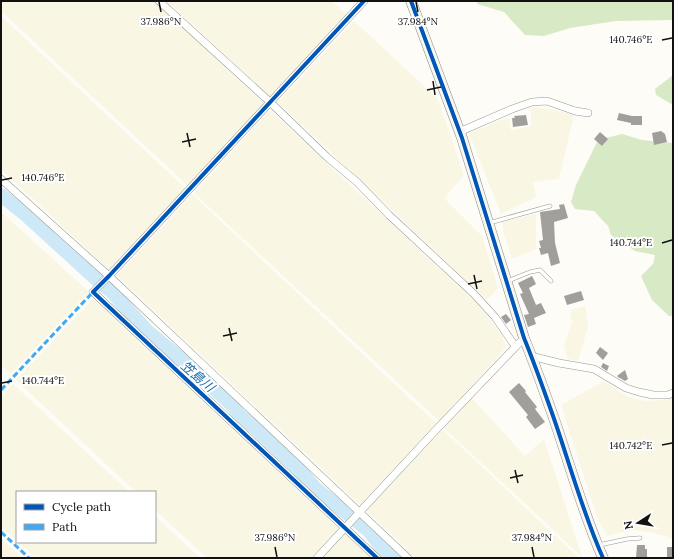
<svg xmlns="http://www.w3.org/2000/svg" width="674" height="559" font-family="Lora,'Noto Sans JP',serif">
  <style>
    .farmland { fill: #f9f7e4 }
    .forest { fill: #d8eac5 }
    .lines { fill: none; stroke-linecap: round; stroke-linejoin: round }
    .river { stroke: #cde8f7; stroke-width: 14 }
    .building { fill: #a19f9c }
    .lane-casing { stroke: #979795; stroke-width: 4.5 }
    .street-casing { stroke: #979795; stroke-width: 8 }
    .secondary-casing { stroke: #8e8d8b; stroke-width: 11 }
    .lane { stroke: #fffffe; stroke-width: 3.5 }
    .street { stroke: #fffffe; stroke-width: 7 }
    .secondary { stroke: #f6f4eb; stroke-width: 10 }
    .quiet { stroke: #3fa9f5; stroke-width: 3; stroke-dasharray: 6 3; stroke-linecap: butt }
    .cycleway-casing { stroke: #fff; stroke-width: 6 }
    .cycleway { stroke: #0057b8; stroke-width: 4 }
    .ticks { fill: none; stroke: #111; stroke-width: 1.5 }
    .labels { text-anchor: middle; stroke-width: 4; stroke-linejoin: round; paint-order: stroke }
    .water-label { font-size: 13px; font-style: italic; fill: #1768a6; stroke: #fff }
    .ticks-label { font-size: 10px; text-anchor: middle; fill: #111; stroke: #fff; stroke-width: 4; stroke-linejoin: round; paint-order: stroke }
  </style>
  <rect width="100%" height="100%" fill="#fdfcf7"/>
  <g class="farmland">
    <path d="M1,1H155L264,104L188,186L1,11Z"/>
    <path d="M167,1H332L347,15L270,97Z"/>
    <path d="M1,16L185,188L109,270L1,169Z"/>
    <path d="M354,21L438,99L464,175L444,198L482,236L498,288L487,300L278,102Z"/>
    <path d="M531,107L552,109L574,115L559,179L533,182L536,197L501,214L469,133L509,117L511,130L531,126Z"/>
    <path d="M270,110L471,298L488,317L494,325L502,336L506,347L497,358L439,421L194,193Z"/>
    <path d="M192,194L436,423L360,505L117,276Z"/>
    <path d="M1,212L89,292L10,374L1,365Z"/>
    <path d="M536,214V249L512,259L504,234L502,222Z"/>
    <path d="M93,299L339,529L311,558H207L155,510V492H136L16,380Z"/>
    <path d="M585,306L588,327L578,361L568,359L564,346L572,322L570,310Z"/>
    <path d="M604,381L626,396L645,401L663,400L673,398V540L669,537L653,533L631,530L607,536L597,517L561,405Z"/>
    <path d="M13,384L129,492H17V541L1,527V396Z"/>
    <path d="M471,397L525,456L544,439L582,557L444,428Z"/>
    <path d="M444,431L579,558H416L367,511V509L440,432Z"/>
    <path d="M155,516L200,558H35L18,542H155Z"/>
    <path d="M345,534L370,558H322Z"/>
    <path d="M1,538L22,558H1Z"/>
  </g>
  <g class="forest">
    <path d="M477,1H673V20L616,21L570,28L544,36L525,35L504,12L477,4Z"/>
    <path d="M673,75V105L656,95L655,89Z"/>
    <path d="M622,134L642,140L673,143V316H669L652,300L641,276L653,264L655,255L635,251L611,235L608,226L594,211L575,209L571,202L576,185L598,140Z"/>
  </g>
  <g class="lines">
    <path class="river" d="M1,195L26,215L95,278L112,292L147,331L195,371L232,405L240,416L254,427L297,467L315,488L368,530L384,550L394,558"/>
  </g>
  <g class="building">
    <path d="M619,113L632,116H642V125H631V123L617,120Z"/>
    <path d="M526,115L528,125L513,127L512,118H515L514,116Z"/>
    <path d="M661,131L665,134L667,142L654,145L652,133Z"/>
    <path d="M600,132L608,139L602,146L594,139Z"/>
    <path d="M564,204L568,218L554,222L555,243L560,263L551,266L548,253L541,255L539,248H541L539,241L543,240L540,212L560,209L559,205Z"/>
    <path d="M532,276L536,284L529,288L536,305L541,303L546,313L534,318L536,324L528,327L524,315L529,314L520,294L523,293L518,283Z"/>
    <path d="M581,291L584,300L567,305L564,296Z"/>
    <path d="M506,314L511,320L506,324L501,317Z"/>
    <path d="M600,347L608,353L603,360L596,353Z"/>
    <path d="M603,363L609,366L607,371L601,367Z"/>
    <path d="M625,370L628,379L625,381L618,377L617,376Z"/>
    <path d="M519,383L526,391L525,392L537,407L535,409L545,422L535,429L526,417L528,415L509,392Z"/>
    <path d="M637,545H645V549H647V558H636Z"/>
    <rect x="667" y="547" width="6" height="11"/>
  </g>
  <g class="lines">
    <defs>
      <g id="lane">
        <path d="M489,223L550,206"/>
        <path d="M508,281L530,272L540,270L551,281"/>
        <path d="M599,545L627,539L640,538"/>
      </g>
      <g id="street">
        <path d="M159,1L271,103L327,157L357,182L389,215L473,293L495,317L515,346"/>
        <path d="M364,1L109,276L93,292L377,558"/>
        <path d="M459,132L512,109L532,102L547,101L575,111L588,113"/>
        <path d="M1,179L109,276L408,558"/>
        <path d="M531,356L559,363L594,369L626,388L639,392L653,395H668L673,393"/>
        <path d="M317,558L433,433L524,338"/>
      </g>
      <path id="secondary" d="M411,1L462,138L524,338C534,362 543,388 552,413C569,461 582,511 603,558"/>
    </defs>
    <use href="#lane" class="lane-casing"/>
    <use href="#street" class="street-casing"/>
    <use href="#secondary" class="secondary-casing"/>
    <use href="#lane" class="lane"/>
    <use href="#street" class="street"/>
    <use href="#secondary" class="secondary"/>
    <g class="quiet">
      <path d="M1,390L93,292"/>
      <path d="M1,532L29,558"/>
    </g>
    <defs>
      <g id="cycleway">
        <path d="M364,1L109,276L93,292L377,558"/>
        <path d="M411,1L462,138L524,338C534,362 543,388 552,413C569,461 582,511 603,558"/>
      </g>
    </defs>
    <use href="#cycleway" class="cycleway-casing"/>
    <use href="#cycleway" class="cycleway"/>
  </g>
  <path class="ticks" d="M159,2L161,12M416,2L418,12M662,40L672,38M433,81L435,95M427,90L441,87M187,133L190,147M182,142L196,139M2,180L12,178M662,243L672,240M474,275L477,289M468,284L482,281M229,328L232,341M223,336L237,333M2,383L12,381M662,445L672,443M515,470L518,483M510,478L523,475M275,547L277,557M532,547L534,557"/>
  <g class="labels">
    <g class="water-label">
      <text transform="translate(198 376) rotate(41)" y="5">笠島川</text>
    </g>
  </g>
  <g class="ticks-label">
    <text x="161" y="25">37.986°N</text>
    <text x="418" y="25">37.984°N</text>
    <text x="631" y="43">140.746°E</text>
    <text x="43" y="181">140.746°E</text>
    <text x="631" y="246">140.744°E</text>
    <text x="43" y="384">140.744°E</text>
    <text x="631" y="449">140.742°E</text>
    <text x="275" y="541">37.986°N</text>
    <text x="532" y="541">37.984°N</text>
  </g>
  <rect width="674" height="559" fill="none" stroke="#111111" stroke-width="4"/>
  <rect x="16" y="491" width="140" height="52" fill="#ffffff" stroke="#a0a0a0"/>
  <rect x="24" y="504" width="20" height="6" fill="#0057b8" stroke="#a0a0a0"/>
  <text x="52" y="511" font-size="12" fill="#111111">Cycle path</text>
  <rect x="24" y="524" width="20" height="6" fill="#3fa9f5" stroke="#a0a0a0"/>
  <text x="52" y="531" font-size="12" fill="#111111">Path</text>
  <g transform="translate(638 523) rotate(258)" stroke="#ffffff" stroke-width="3" paint-order="stroke">
  <path d="M0-3L7 15L0 10L-7 15Z" fill="#111111"/>
  <text y="-6" font-size="11" font-weight="bold" text-anchor="middle" fill="#111111">N</text>
  </g>
</svg>
